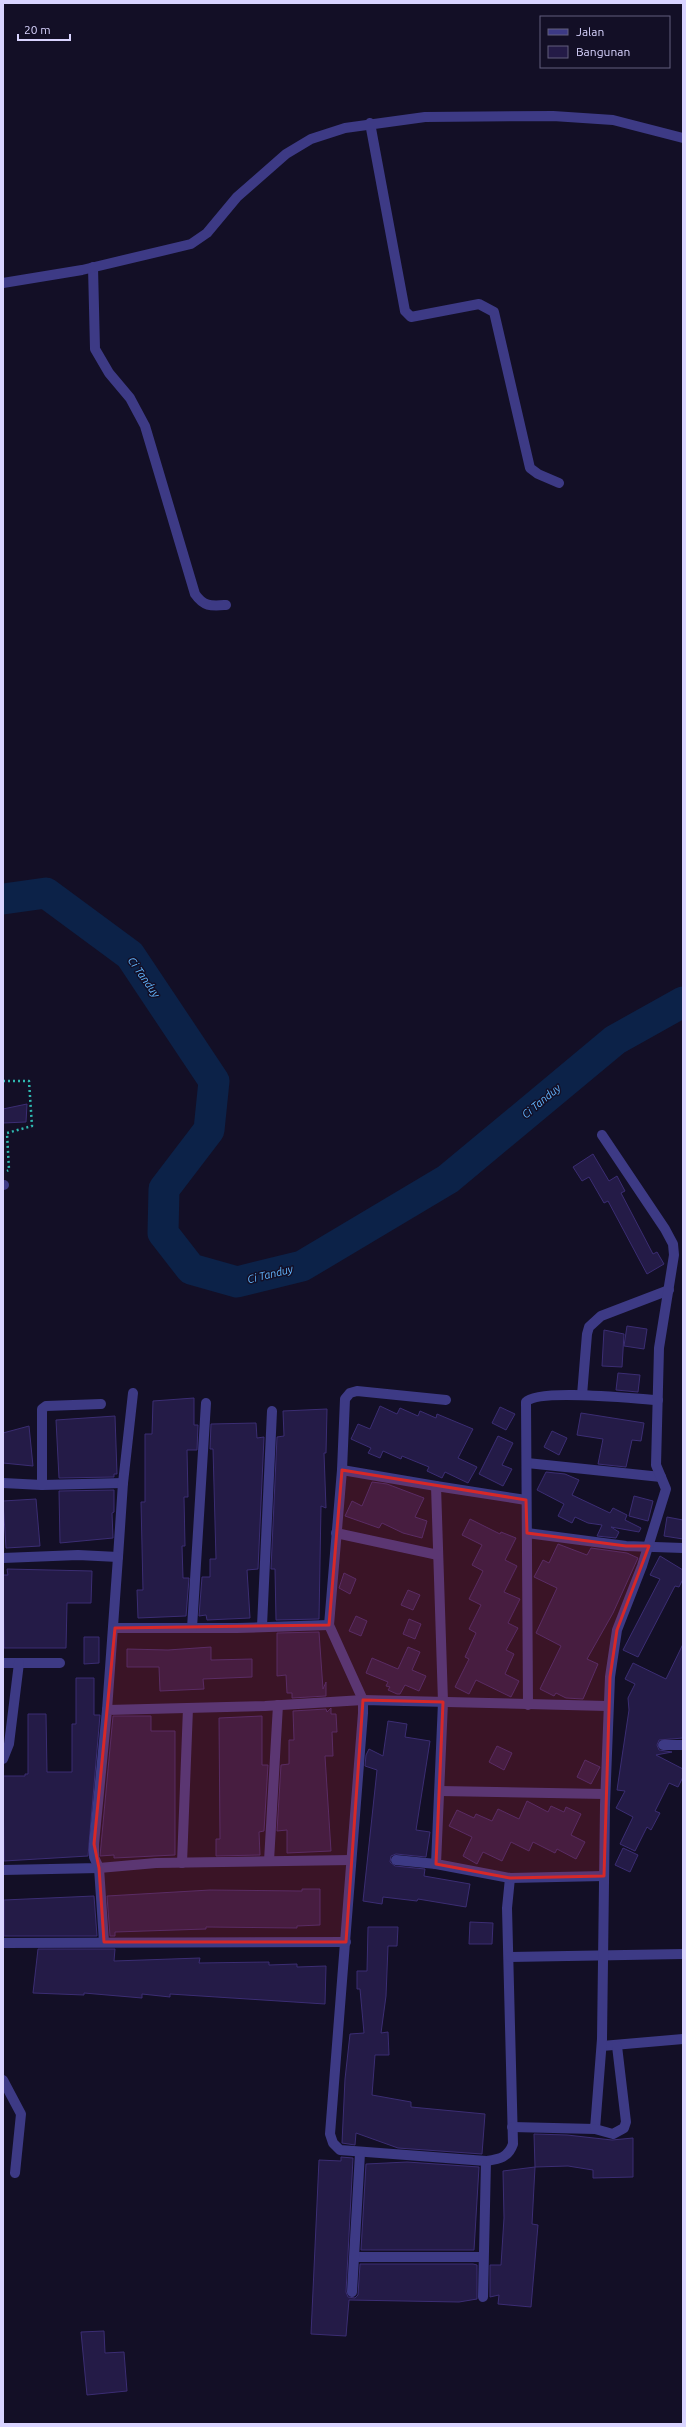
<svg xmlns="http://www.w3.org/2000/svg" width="686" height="2427" font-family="Ubuntu,sans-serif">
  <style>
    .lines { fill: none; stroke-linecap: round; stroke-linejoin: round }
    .river { stroke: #0c2248; stroke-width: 31 }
    .building { fill: #241b47; stroke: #3b2d73 }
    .path { stroke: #2fb8b0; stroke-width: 2.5; stroke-dasharray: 2 3; stroke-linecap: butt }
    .lane { stroke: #3d3a85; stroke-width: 10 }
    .street { stroke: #3d3a85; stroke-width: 10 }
    .marked { fill: #d62828; fill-opacity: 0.2; stroke: #d62828; stroke-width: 3; stroke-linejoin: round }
    .labels { text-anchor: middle; stroke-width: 3; stroke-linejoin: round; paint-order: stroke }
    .water-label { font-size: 11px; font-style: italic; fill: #62b6ff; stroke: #130f26 }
  </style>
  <rect width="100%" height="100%" fill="#130f26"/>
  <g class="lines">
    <path class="river" d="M3,899L46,893L130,955L214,1081L209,1130L164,1189L163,1233L191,1269L237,1282L302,1266L448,1179L615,1040L683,1002"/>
  </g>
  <g class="building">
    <path d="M27,1104L26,1122L3,1123V1109Z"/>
    <path d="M593,1154L609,1181L617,1176L625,1191L621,1193L653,1254L657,1252L664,1264L647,1274L608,1201L604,1203L589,1177L582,1181L573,1167Z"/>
    <path d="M627,1326L647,1329L644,1349L624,1346Z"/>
    <path d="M604,1330L624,1334L622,1367L602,1366Z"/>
    <path d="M618,1373L640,1375L638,1392L616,1390Z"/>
    <path d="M194,1398V1425H198L197,1450H187L188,1497H184L185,1546H182L183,1578H189L186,1616L138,1618L137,1590H143L141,1502H145V1434H152L153,1401Z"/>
    <path d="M380,1406L397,1414L400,1408L418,1416L420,1411L436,1418L437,1414L473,1429L458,1458L477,1467L468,1483L445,1472L442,1478L427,1471L429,1467L402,1456L401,1459L383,1451L380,1458L368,1453L371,1448L351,1439L358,1424L370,1429Z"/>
    <path d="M500,1407L515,1414L506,1430L492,1423Z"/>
    <path d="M327,1409L326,1453H324L326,1508L321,1506L319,1619L276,1620L275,1569H271L277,1437L284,1436L283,1411Z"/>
    <path d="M581,1413L644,1423L641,1441L632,1440L626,1467L598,1464L603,1439L577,1435Z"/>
    <path d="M115,1416L117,1474H114V1477L59,1478L56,1420Z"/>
    <path d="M256,1423L257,1438L264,1437L258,1569L247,1570L250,1618L207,1620L206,1615L199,1616L202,1577H210V1559H216L213,1449H210L211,1424Z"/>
    <path d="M29,1426L33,1466L3,1463V1433Z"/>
    <path d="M552,1431L567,1438L559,1455L544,1447Z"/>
    <path d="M498,1436L513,1443L502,1465L512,1469L503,1486L479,1474Z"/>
    <path d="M546,1472L565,1474L579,1480L572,1495L610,1513L613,1508L627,1515L625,1520L641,1528L639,1532L611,1527L619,1532L616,1538L597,1536L602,1525L588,1523L575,1517L572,1523L558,1516L564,1504L537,1490Z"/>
    <path d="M372,1482L387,1484L424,1498L415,1517L427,1521L422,1538L403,1533L382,1523L379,1528L345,1516L352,1501L362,1506Z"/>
    <path d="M114,1490V1512L112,1513L113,1538L60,1543L59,1491Z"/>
    <path d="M634,1496L653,1501L648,1521L629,1516Z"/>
    <path d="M36,1499L40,1546L6,1548L3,1501Z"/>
    <path d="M667,1517L683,1520V1539L664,1536Z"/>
    <path d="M470,1519L500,1534L501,1532L516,1538L505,1560L517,1566L504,1592L520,1599L508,1623L518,1628L506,1650L514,1654L505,1674L519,1681L511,1697L476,1680L469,1694L455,1687L469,1659L465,1657L476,1633L469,1629L481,1605L469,1599L483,1571L472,1565L482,1545L462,1535Z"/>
    <path d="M558,1544L587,1555L591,1548L627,1553L638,1558L613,1613L587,1659L598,1664L583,1699L566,1698L556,1693L554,1696L540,1689L561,1646L536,1633L557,1588L534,1577L543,1560L549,1563Z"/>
    <path d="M660,1556L683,1570V1579L679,1587L675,1586L638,1657L623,1650L660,1579L650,1575Z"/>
    <path d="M7,1569L92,1571L91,1603H67L66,1648H4L3,1575H8Z"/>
    <path d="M344,1573L356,1579L350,1594L339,1588Z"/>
    <path d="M408,1590L420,1595L413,1610L401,1605Z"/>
    <path d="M356,1616L367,1621L361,1636L349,1631Z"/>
    <path d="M409,1619L421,1624L415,1639L403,1634Z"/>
    <path d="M319,1632L323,1689L326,1682V1696L292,1698V1693H287L286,1675L277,1676V1633Z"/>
    <path d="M84,1637H99V1663L84,1664Z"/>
    <path d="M683,1644V1738L659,1740L657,1745L659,1750L672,1752L656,1755L683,1769V1777L678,1787L669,1783L655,1811L660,1813L651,1830L647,1827L635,1851L620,1844L633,1817L616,1808L625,1791L617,1790L629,1710L628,1698L635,1684L625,1679L633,1663L666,1679Z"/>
    <path d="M211,1647V1660L252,1659V1677L203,1679L204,1689L160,1691L159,1667H127V1649L168,1650Z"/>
    <path d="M408,1647L420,1652L412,1670L426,1676L419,1691L405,1685L400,1694H397L388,1690L390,1687L386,1686L388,1682L366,1673L372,1658L398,1669Z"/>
    <path d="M76,1678H94V1715H100L88,1856L4,1861L3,1776H25V1774H28V1714H46L47,1772H72V1724H76Z"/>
    <path d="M331,1708V1714H336L337,1732H332L333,1756H325L331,1851L287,1853V1830L277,1831L281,1765L289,1764V1740H294L293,1711L326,1709L327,1712Z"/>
    <path d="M113,1716H151V1731H175V1855L114,1858V1855L100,1856Z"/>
    <path d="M262,1716V1765H268L264,1831L259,1832L260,1855L216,1856V1839H220L219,1718Z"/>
    <path d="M388,1721L407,1724L405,1737L430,1741L416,1830L430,1832L426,1857L396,1854L391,1856L390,1862L395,1866L425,1869L424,1876L470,1884L466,1907L418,1899L417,1901L383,1897L382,1904L363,1901L377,1770L365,1766L366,1755L369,1749L383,1756Z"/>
    <path d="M497,1746L512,1753L504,1770L489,1762Z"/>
    <path d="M585,1760L600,1767L591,1784L577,1777Z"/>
    <path d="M527,1801L548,1812L551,1806L564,1812L566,1807L581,1814L571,1835L585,1842L576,1859L557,1849L555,1853L533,1842L529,1851L511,1842L502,1861L483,1852L477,1864L463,1856L472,1837L449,1826L457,1810L474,1818L476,1814L492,1821L498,1809L519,1819Z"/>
    <path d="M623,1848L638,1855L630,1872L615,1865Z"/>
    <path d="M302,1889H320V1925L297,1926V1928L206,1927V1929L115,1932V1936H110L107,1896L210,1890L302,1891Z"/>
    <path d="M94,1896L97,1936H4V1900Z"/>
    <path d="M470,1922L493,1923L492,1944H469Z"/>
    <path d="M368,1927H398L397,1946H388L386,1996L381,2033L388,2032L389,2055H375L372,2095L411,2102V2107L485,2114L482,2154L398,2148L356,2133L355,2145L342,2143L345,2079L350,2034L364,2033L360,1989H357V1971H367Z"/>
    <path d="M38,1949H115L114,1961L200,1958L199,1963L269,1962V1965L297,1964V1967L326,1966L325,2004L170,1994V1997L142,1994V1998L84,1993V1995L33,1993Z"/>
    <path d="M534,2134L567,2135L612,2140L633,2138V2177L593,2178V2170L568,2166L535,2167Z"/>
    <path d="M341,2157L353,2158L346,2292L348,2297L355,2298L358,2295L360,2264H473L477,2265V2299L459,2302L349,2300L346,2336L311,2334L319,2160L341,2161Z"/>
    <path d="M407,2162L479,2167L474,2250H361L366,2164Z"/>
    <path d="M535,2167L532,2224L538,2225L531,2307L498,2304L499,2295L490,2297V2265H501L504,2218L503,2171Z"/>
    <path d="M104,2331L105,2353L124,2352L127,2391L87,2395L81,2332Z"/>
  </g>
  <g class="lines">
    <path class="path" d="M3,1081H29L32,1126L7,1133L9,1170L7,1171"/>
    <path class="lane" d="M3,2080L21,2114L15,2173"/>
    <g class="street">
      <path d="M370,123L405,311L411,317L479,304L494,312L530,468L538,474L559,483"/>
      <path d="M93,267L95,349L109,373L130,398L145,426L195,594C204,607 211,606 226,605"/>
      <path d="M3,283L82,270L191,244L207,233L237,197L286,154L311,139L345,128L425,117L553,116L613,120L683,138"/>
      <path d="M3,1185H4"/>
      <path d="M582,1395L587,1334L589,1327L601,1316L669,1290"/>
      <path d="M446,1400L357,1391L350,1393L345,1399L342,1470L329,1625L363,1700V1713L330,2134L333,2143L340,2150L486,2161C499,2159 508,2158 513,2144L507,1908L510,1878"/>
      <path d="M527,1463L661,1477"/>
      <path d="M342,1470L436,1486"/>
      <path d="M3,1483L42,1485L123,1483"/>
      <path d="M42,1485V1409L46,1406L101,1404"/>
      <path d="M526,1500L436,1486L443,1702L436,1864L510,1878L604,1876"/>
      <path d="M336,1533L438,1555"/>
      <path d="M527,1533L626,1546L683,1548"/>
      <path d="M118,1557L123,1483L133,1393"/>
      <path d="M3,1558L78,1555L118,1557L107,1710"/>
      <path d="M262,1626L272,1411"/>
      <path d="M115,1628H237L329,1625"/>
      <path d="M192,1628L206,1403"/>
      <path d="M3,1663H60"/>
      <path d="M528,1705L526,1402C538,1388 636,1399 658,1400"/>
      <path d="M663,1745H683"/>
      <path d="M3,1759L9,1744L19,1663"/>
      <path d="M440,1791L605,1794"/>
      <path d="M396,1860L436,1864"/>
      <path d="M269,1861L278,1705"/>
      <path d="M182,1863L188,1708"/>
      <path d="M3,1870L99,1868L156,1863L351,1860"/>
      <path d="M104,1942L99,1868L94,1857V1844L107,1710L265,1706L363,1700L607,1706"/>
      <path d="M3,1943L346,1942"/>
      <path d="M510,1957L683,1954"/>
      <path d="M602,2046L683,2039"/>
      <path d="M512,2127L595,2129L602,2039L605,1805L610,1677L617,1630L642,1566L666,1489L656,1465L659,1348L674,1255L673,1244L665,1229L602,1135"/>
      <path d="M595,2129L613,2134L624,2128L626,2122L617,2046"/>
      <path d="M355,2257H483"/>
      <path d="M352,2292L360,2153"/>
      <path d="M483,2297L486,2161"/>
    </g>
  </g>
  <path class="marked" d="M342,1470L526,1500L527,1533L626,1546H649L617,1630L610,1677L604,1876L510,1878L436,1864L443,1702L363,1700L346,1942H104L99,1868L94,1844L115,1628L329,1625Z"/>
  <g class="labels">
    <g class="water-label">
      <text transform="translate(144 977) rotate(55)" y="4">Ci Tanduy</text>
      <text transform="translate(541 1101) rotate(-40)" y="4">Ci Tanduy</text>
      <text transform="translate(270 1274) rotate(-14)" y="4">Ci Tanduy</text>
    </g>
  </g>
  <rect width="686" height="2427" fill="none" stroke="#d9d4ff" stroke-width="8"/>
  <rect x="540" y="16" width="130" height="52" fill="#130f26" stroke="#625e7d"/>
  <rect x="548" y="29" width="20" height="6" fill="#3d3a85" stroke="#625e7d"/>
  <text x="576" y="36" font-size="12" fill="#d9d4ff">Jalan</text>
  <rect x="548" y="46" width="20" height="12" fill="#241b47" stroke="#625e7d"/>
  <text x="576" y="56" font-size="12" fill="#d9d4ff">Bangunan</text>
  <path d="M18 34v6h52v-6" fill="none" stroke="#d9d4ff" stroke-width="2"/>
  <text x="24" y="34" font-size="12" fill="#d9d4ff" stroke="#130f26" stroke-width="3" paint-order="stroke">20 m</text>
</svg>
